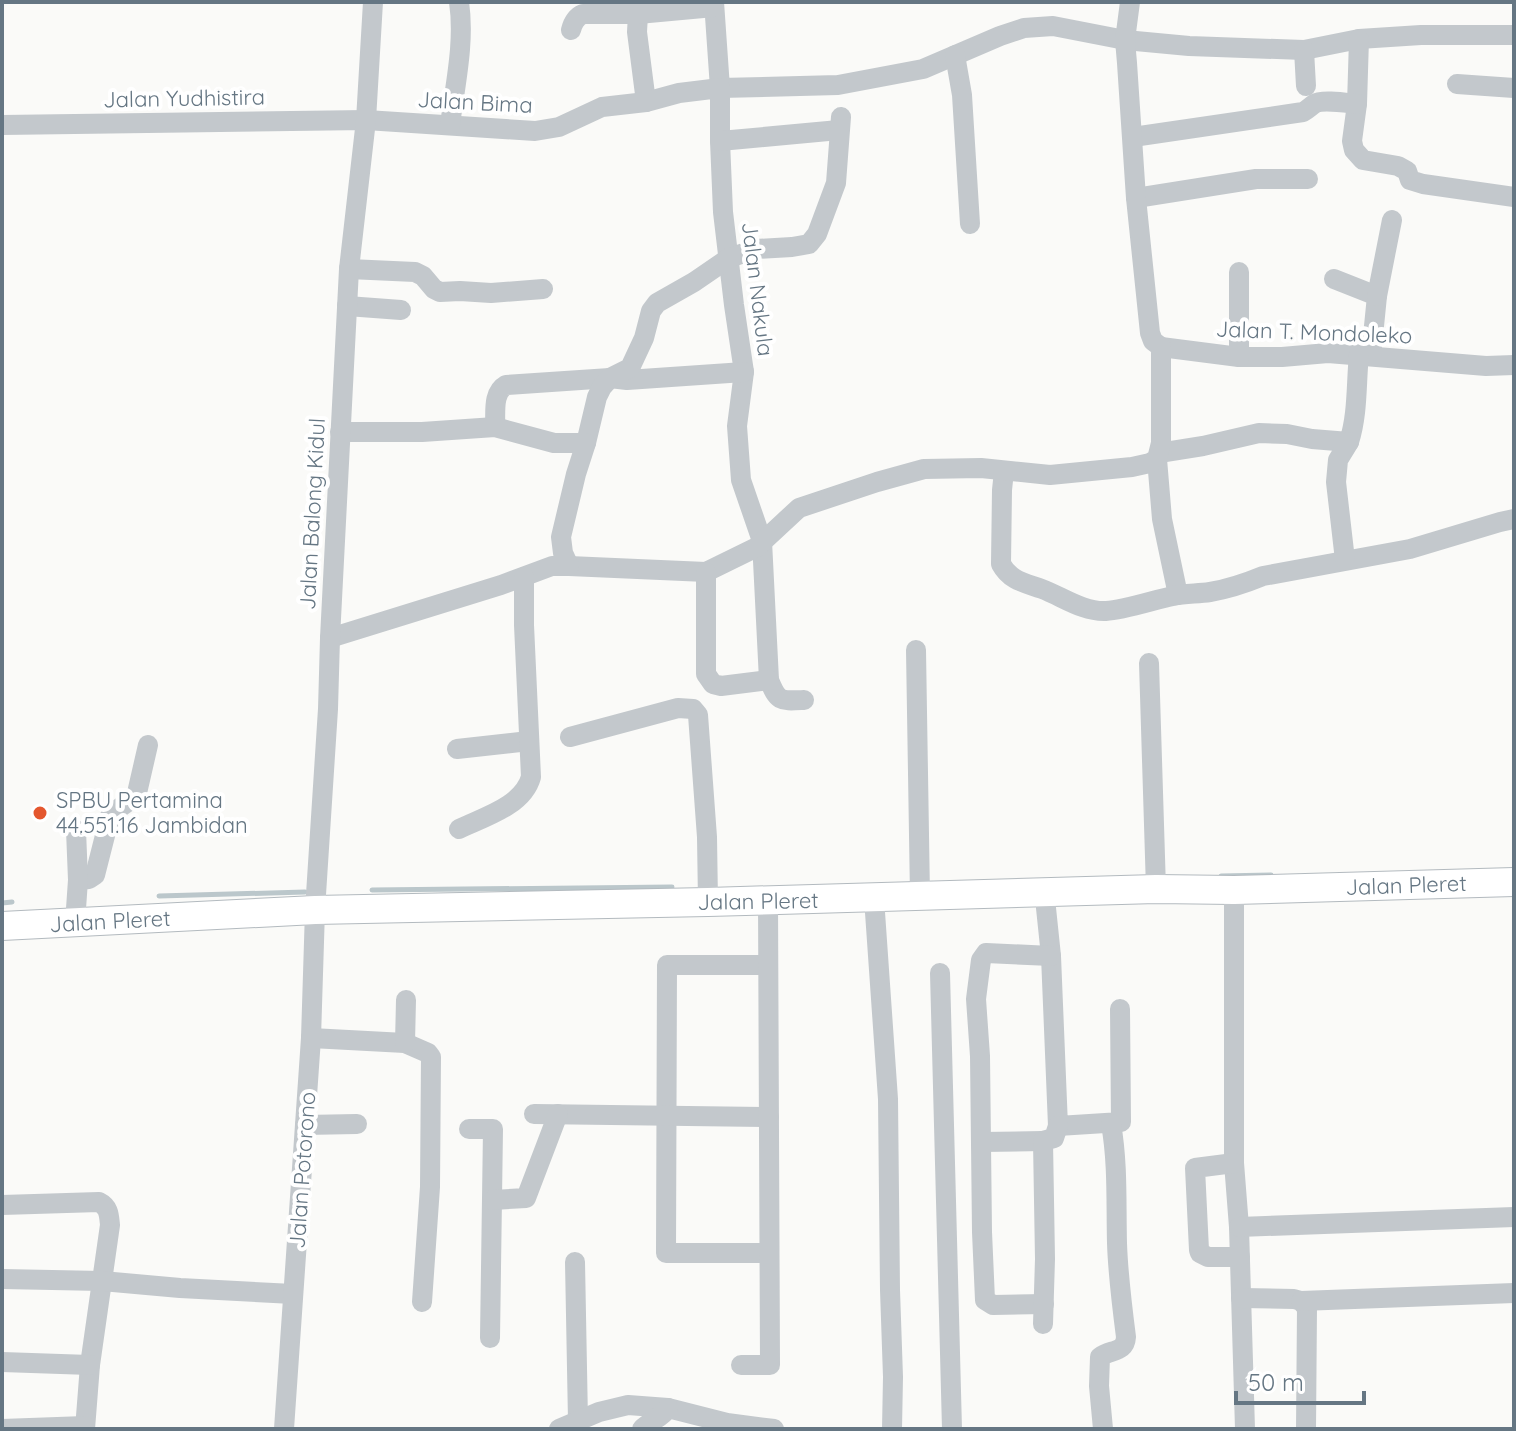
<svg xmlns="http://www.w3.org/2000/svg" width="1516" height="1431" font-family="Quicksand,sans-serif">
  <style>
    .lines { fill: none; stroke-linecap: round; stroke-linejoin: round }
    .stream { stroke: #bbc7cb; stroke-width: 5 }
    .secondary-casing { stroke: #b3babf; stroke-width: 30 }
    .street { stroke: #c3c8cc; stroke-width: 20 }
    .secondary { stroke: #fff; stroke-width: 28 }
    .poi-dot { fill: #e4572e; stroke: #fff; stroke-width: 3 }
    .labels { text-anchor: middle; stroke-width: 8; stroke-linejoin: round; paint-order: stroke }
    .street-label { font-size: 22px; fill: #657683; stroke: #fff }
    .poi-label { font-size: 22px; fill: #657683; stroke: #fff; text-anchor: start }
  </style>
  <rect width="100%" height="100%" fill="#fafaf8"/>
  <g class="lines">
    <g class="stream">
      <path d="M1221,876L1271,875"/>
      <path d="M372,890L672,887"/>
      <path d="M159,896L305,892"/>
      <path d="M2,903L12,902"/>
    </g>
    <defs>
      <path id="secondary" d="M2,926L315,910L708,902L1156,889L1234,890L1514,882"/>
    </defs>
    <use href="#secondary" class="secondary-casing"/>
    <g class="street">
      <path d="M714,2L720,88L838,85L923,69L1000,36L1024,28L1053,26L1125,40L1189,46L1304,50L1359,39L1421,35H1514"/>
      <path d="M638,14L637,32L646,102"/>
      <path d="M571,30C573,22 576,17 583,14H638L714,7"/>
      <path d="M1359,39L1357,104L1352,141L1354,150L1363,160L1398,166L1407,171L1410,180L1423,184L1514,197"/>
      <path d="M1304,50L1306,86"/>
      <path d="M955,55L962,95L970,224"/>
      <path d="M1457,84L1514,88"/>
      <path d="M2,125L366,120L535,131L559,127L602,107L646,102L679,93L720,88V141L723,212L734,305L744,372L737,426L741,480L762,541L769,680C778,702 780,701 804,700"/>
      <path d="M450,125C455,85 465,42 459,2"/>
      <path d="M1133,137L1303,112C1307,110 1310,107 1314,104C1322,99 1347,103 1357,104"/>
      <path d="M720,141L839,130"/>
      <path d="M1136,198L1256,179H1308"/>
      <path d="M349,269L415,272L423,276L434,289L440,292L460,291L491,293L543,289"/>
      <path d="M1334,279L1377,296L1371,356"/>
      <path d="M1377,296L1392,220"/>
      <path d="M347,306L401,310"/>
      <path d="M1161,347L1239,357H1282L1328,353L1486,366L1514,365"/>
      <path d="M1239,357V272"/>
      <path d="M495,427C496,413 492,393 506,385L610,378L627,380L744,372"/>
      <path d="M586,443L597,397L602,387L610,378L630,368L644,338L651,311L657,303L694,282L729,258L756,249L792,247L809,244L817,234L836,183L841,117"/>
      <path d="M1159,453L1203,446L1259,433L1287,434L1312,439L1349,442C1358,414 1356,384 1359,354"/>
      <path d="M1157,459L1162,519L1178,595"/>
      <path d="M1004,471L1002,490L1001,564C1010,581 1026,583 1042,589C1063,597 1083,612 1106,611C1124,610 1154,600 1173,596C1185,593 1197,594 1210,592C1228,589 1246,583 1263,576L1410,549L1500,522L1514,519"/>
      <path d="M1345,560L1336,482L1338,460L1349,442"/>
      <path d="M569,566L706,572L757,547L799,508L877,482L924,469L981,468L1050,475L1132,467L1150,463L1157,459L1161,443V347L1153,341L1150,333L1136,198L1127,63L1125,40L1130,2"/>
      <path d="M706,572V674L713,684L721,686L769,680"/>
      <path d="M330,638L501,585L552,566H569L563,553L561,537L576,474L586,443H554L495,427L422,432H340"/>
      <path d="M916,650L920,896"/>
      <path d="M1149,663L1156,889"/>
      <path d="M570,737L678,708L693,709L698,715L707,837L708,902"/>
      <path d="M457,749L529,741"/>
      <path d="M459,829C484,817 523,806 531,777L524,625V577"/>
      <path d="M78,880L89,879L95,875L110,816C118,807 130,803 137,793L148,745"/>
      <path d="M1234,890V1163L1239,1227L1245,1429"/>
      <path d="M1046,892V908L1051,956L1058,1126L1121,1122L1120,1009"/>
      <path d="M874,898L888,1099L890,1290L893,1377L892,1429"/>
      <path d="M75,923L78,880L76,830"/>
      <path d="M768,965H667L666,1253H768"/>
      <path d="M940,973L952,1429"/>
      <path d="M311,1038L405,1043L428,1053L431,1057L430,1187L422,1302"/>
      <path d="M405,1043L406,1000"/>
      <path d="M534,1114L769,1117"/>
      <path d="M305,1125L357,1124"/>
      <path d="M469,1129H493L490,1338"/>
      <path d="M982,1142L1043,1141"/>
      <path d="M1234,1163L1195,1168L1199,1250L1200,1253L1208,1257H1240"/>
      <path d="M493,1200L526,1198L558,1114"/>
      <path d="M2,1205L99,1202C109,1207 109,1215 110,1225L90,1365L85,1429"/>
      <path d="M1239,1227L1514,1217"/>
      <path d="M575,1262L578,1421"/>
      <path d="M2,1279L102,1281L180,1288L293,1294"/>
      <path d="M1241,1298L1294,1299L1301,1301L1307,1308L1306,1429"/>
      <path d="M1301,1301L1514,1293"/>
      <path d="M1044,1304L993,1305L985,1300L982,1232L980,1056L976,999L981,960L986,953L1051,956"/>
      <path d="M1043,1324L1045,1259L1043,1141L1054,1138L1058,1126"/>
      <path d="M2,1362L90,1365"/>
      <path d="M741,1365H770L768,900"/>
      <path d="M2,1429L85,1426"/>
      <path d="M284,1429L311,1038L315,910L328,709L330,638L349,269L366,120L373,2"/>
      <path d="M559,1429L599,1412L628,1405L668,1408L727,1423L774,1429"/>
      <path d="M642,1429C650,1421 662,1418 668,1408"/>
      <path d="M1103,1429L1099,1386L1100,1357C1111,1349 1125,1353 1126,1337C1122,1306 1118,1275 1117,1243C1116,1203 1118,1163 1111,1124"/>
    </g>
    <use href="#secondary" class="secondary"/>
  </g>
  <circle class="poi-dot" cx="40" cy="813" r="8"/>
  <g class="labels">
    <g class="street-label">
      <text transform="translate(184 98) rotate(-1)" y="8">Jalan Yudhistira</text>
      <text transform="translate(475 102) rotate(3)" y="8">Jalan Bima</text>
      <text transform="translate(758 289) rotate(83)" y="8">Jalan Nakula</text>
      <text transform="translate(1314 332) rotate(2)" y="8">Jalan T. Mondoleko</text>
      <text transform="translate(312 514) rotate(-87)" y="8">Jalan Balong Kidul</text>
      <text transform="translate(1406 885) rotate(-2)" y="8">Jalan Pleret</text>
      <text transform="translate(758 901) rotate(-1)" y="8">Jalan Pleret</text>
      <text transform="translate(110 921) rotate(-3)" y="8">Jalan Pleret</text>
      <text transform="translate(302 1170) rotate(-86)" y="8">Jalan Potorono</text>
    </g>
    <g class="poi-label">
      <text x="56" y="808">SPBU Pertamina<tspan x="56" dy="25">44.551.16 Jambidan</tspan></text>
    </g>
  </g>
  <rect width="1516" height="1431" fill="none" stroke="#657683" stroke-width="8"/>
  <path d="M1236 1391v12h128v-12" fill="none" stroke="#657683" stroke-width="4"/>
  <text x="1248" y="1391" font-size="24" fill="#657683" stroke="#ffffff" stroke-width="6" paint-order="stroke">50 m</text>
</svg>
